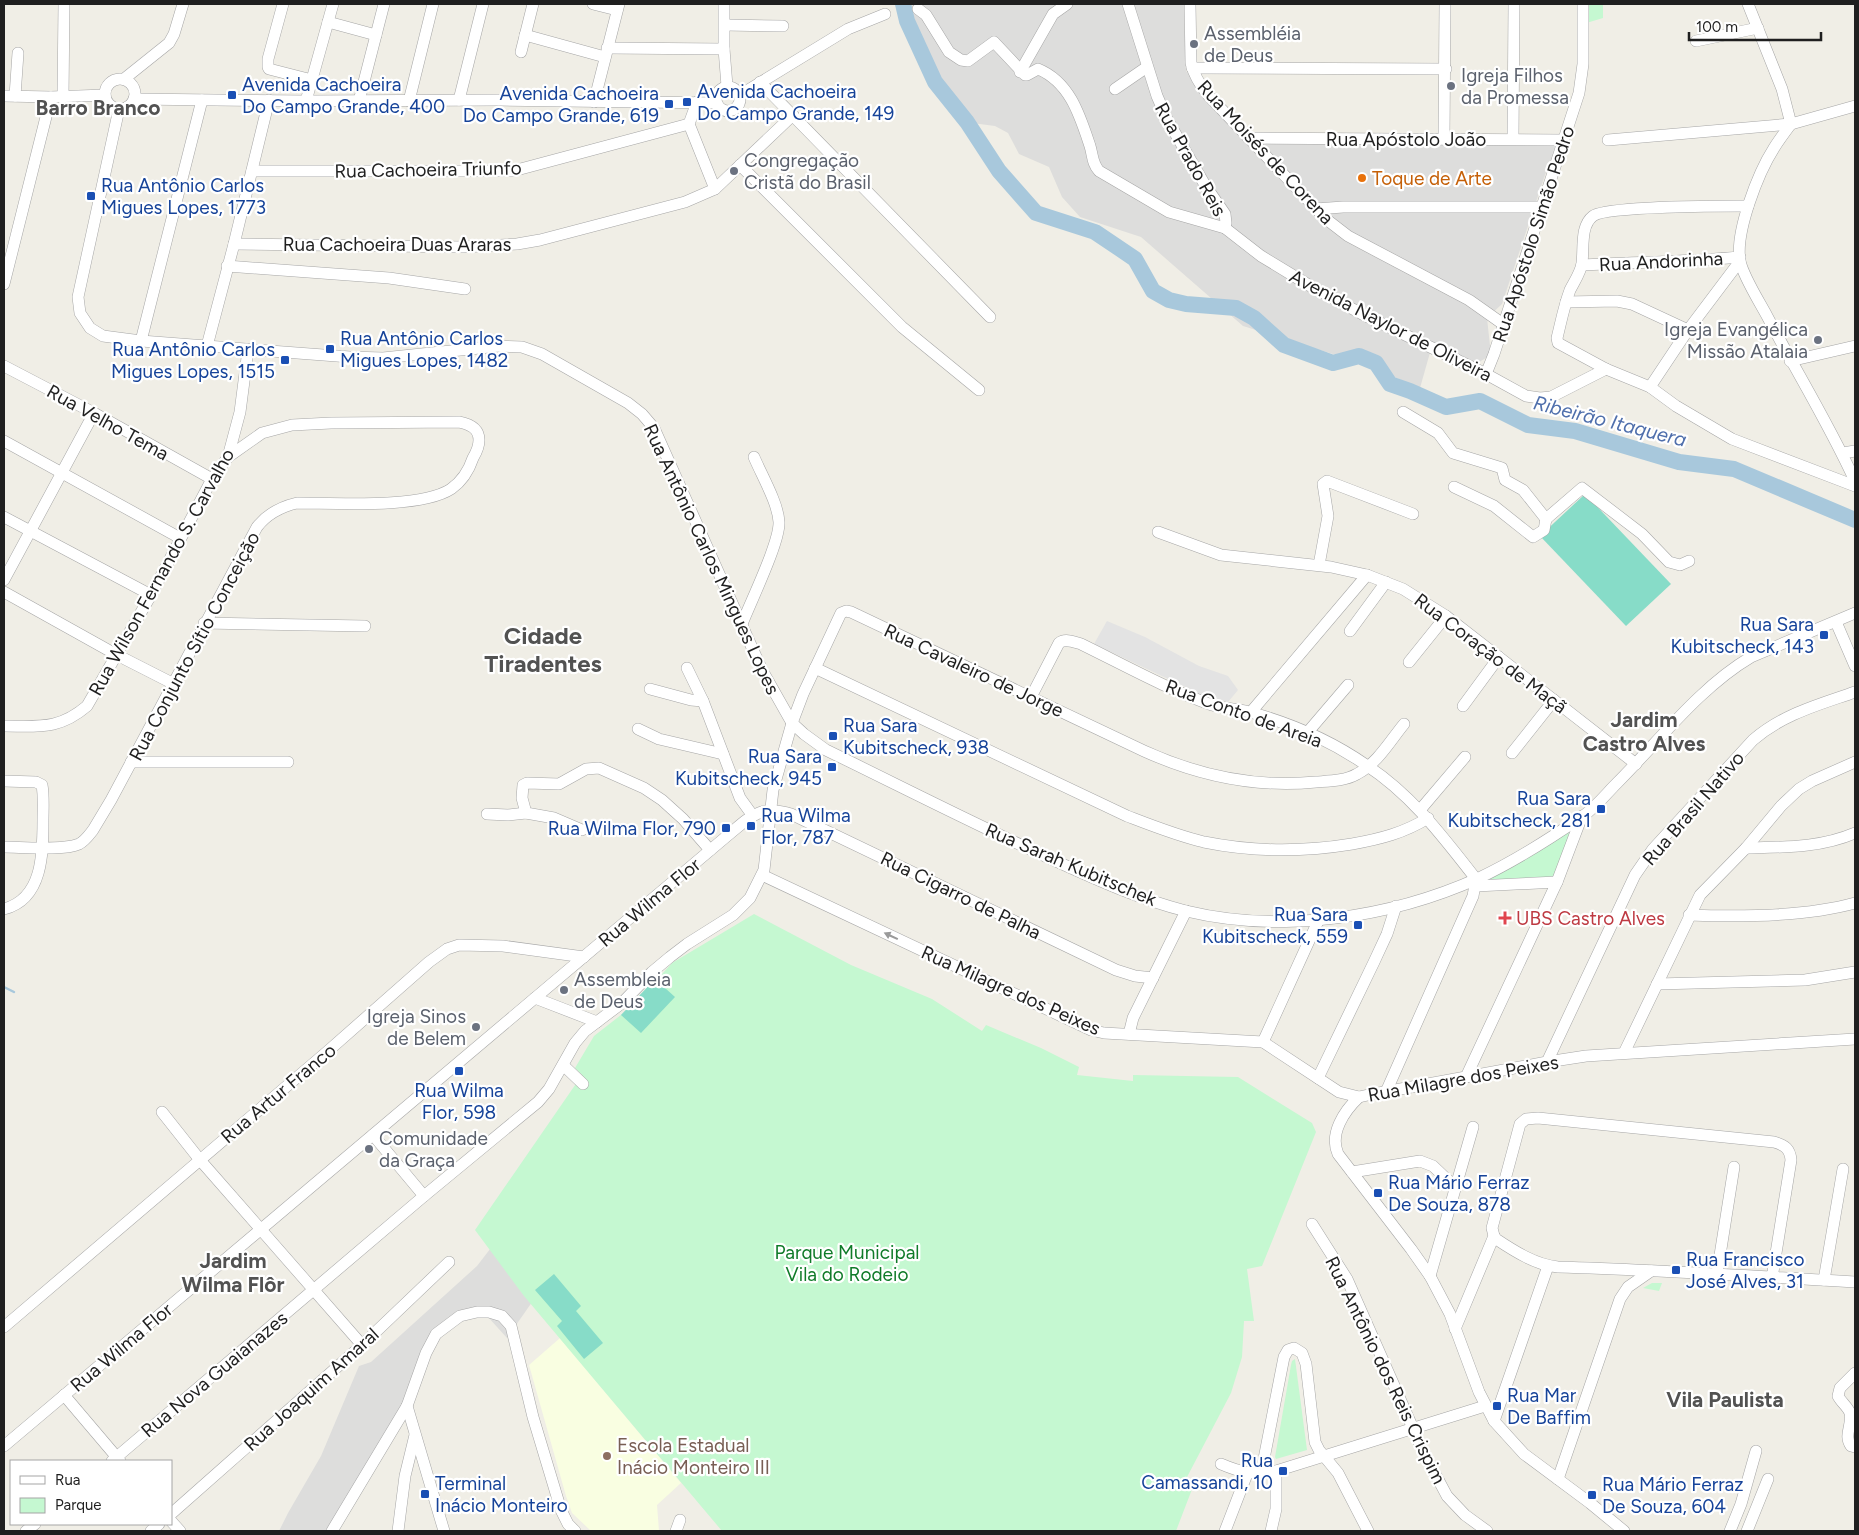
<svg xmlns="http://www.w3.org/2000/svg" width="1859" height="1535" font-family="Figtree,sans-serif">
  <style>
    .residential { fill: #dddddc }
    .education { fill: #f9fee1 }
    .park { fill: #c5f8d1 }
    .pitch { fill: #87dcc8 }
    .parking { fill: #e3e3e3 }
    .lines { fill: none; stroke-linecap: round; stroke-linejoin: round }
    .stream { stroke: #a8c8dc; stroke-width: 2.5 }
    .river { stroke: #a8c8dc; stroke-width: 16 }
    .minor-casing { stroke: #a6a6a6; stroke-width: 12 }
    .minor { stroke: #fff; stroke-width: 11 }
    .oneway { fill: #9a9a9a }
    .worship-dot { fill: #6b7280; stroke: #fff; stroke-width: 2 }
    .transit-dot { fill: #1a4fb4; stroke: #fff; stroke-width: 2 }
    .food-dot { fill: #e8710a; stroke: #fff; stroke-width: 2 }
    .health-dot { fill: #e0444e; stroke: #fff; stroke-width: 2 }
    .education-dot { fill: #8d6e63; stroke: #fff; stroke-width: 2 }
    .labels { text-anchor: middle; stroke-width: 4.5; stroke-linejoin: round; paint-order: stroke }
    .worship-label { font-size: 19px; fill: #5b616d; stroke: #fff; text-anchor: start }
    .transit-label { font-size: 19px; fill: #164399; stroke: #fff; text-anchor: start }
    .street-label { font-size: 19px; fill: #1f1f1f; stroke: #fff }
    .food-label { font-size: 19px; fill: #c56008; stroke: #fff; text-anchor: start }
    .health-label { font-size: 19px; fill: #be3a42; stroke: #fff; text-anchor: start }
    .park-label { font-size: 19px; fill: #107b29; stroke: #fff }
    .education-label { font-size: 19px; fill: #785e54; stroke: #fff; text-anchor: start }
    .water-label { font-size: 20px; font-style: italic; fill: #4f6fac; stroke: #fff }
    .quarter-label { font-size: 21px; font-weight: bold; fill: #525252; stroke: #fff }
    .district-label { font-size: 24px; font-weight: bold; fill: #525252; stroke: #fff }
  </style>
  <rect width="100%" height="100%" fill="#f0eee6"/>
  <g class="residential">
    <path d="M898,4H1184L1186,71L1243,140L1558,143L1545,175L1502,304L1487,318L1491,355L1469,368L1431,349L1420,388L1362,363L1243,326L1141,237L1080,217L1062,197L1049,167L1019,154L1008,133L995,126L957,121L906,32Z"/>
    <path d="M497,1240L537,1295L507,1338L488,1317L477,1313L436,1334L402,1405L326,1531H279L288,1513L321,1456L359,1366L371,1362L477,1266Z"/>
  </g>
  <path class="education" d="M560,1338L681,1483L657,1505L659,1531H591L572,1513L566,1496L529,1365Z"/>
  <g class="park">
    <path d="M1584,4H1603V18L1583,24Z"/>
    <path d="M1573,828L1554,879L1481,884Z"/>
    <path d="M754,914L851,965L932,999L982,1031L986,1025L1041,1048L1079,1067L1077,1075L1133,1081V1075L1238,1077L1312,1123L1316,1132L1262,1266L1247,1269L1254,1321H1244L1242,1357L1231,1393L1186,1479L1194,1484L1176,1531H722L524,1296L475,1230L582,1075L575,1068L594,1036L635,1004L672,963Z"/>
    <path d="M1652,1283H1662L1659,1291L1643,1288Z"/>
    <path d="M1295,1359L1307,1450L1276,1459L1275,1457L1291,1365L1292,1361Z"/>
  </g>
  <g class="pitch">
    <path d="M1585,494L1671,584L1626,626L1540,536Z"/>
    <path d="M655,979L675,997L641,1033L621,1015Z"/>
    <path d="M554,1274L581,1306L576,1311L603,1343L584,1359L557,1326L562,1321L535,1290Z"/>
  </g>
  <path class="parking" d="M1107,621L1145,637L1199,666L1228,676L1238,690L1228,702L1200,694L1094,644Z"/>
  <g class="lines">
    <path class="stream" d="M4,987L14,992"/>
    <path class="river" d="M903,4L907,21L935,82L967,122L999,171L1036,213L1095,232L1135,259L1153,291L1169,300L1186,304L1236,308L1254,318L1284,345L1333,363L1359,356L1376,363L1390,384L1410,391L1446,407L1480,401L1528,425L1575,431L1679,462L1734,469L1855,520"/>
    <defs>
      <g id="minor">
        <path d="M283,4L268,59V67L269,69L312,80"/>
        <path d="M593,4L617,10"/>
        <path d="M724,4V49L727,86"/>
        <path d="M1128,4L1157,96L1167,119L1205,185L1225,214L1226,223L1225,228"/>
        <path d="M1190,4L1191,63C1194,76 1200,85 1208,95L1326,219L1348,236L1469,300L1503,324"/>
        <path d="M1748,4L1782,89L1791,124"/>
        <path d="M918,9L926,15L949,52L961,60L968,61L994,42L1025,75H1027L1038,69C1070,82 1080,116 1090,146C1093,156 1092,163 1099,171L1169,212L1225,228L1261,256L1312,287L1362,314L1486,374L1526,396L1540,398L1551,397L1606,369"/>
        <path d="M328,22L376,35"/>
        <path d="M725,25L783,26"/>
        <path d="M525,35L605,57"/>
        <path d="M1696,41L1758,28"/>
        <path d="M607,48L724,49"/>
        <path d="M521,52L533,4"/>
        <path d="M1192,68L1446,69"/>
        <path d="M1020,72L1053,14L1067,4"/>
        <path d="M124,79L169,43L174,34L183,4"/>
        <circle cx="120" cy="94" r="15"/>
        <path d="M760,82L990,317"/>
        <circle cx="728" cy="99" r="12"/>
        <path d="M1115,89L1147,67"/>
        <path d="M740,95L848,29L885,14"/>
        <path d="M4,96L51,97L105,95"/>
        <path d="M15,96L18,53"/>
        <path d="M63,97L64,4"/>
        <path d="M134,99L306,101L498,100L716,103"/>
        <path d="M459,100L483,4"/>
        <path d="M306,101L333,4"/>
        <path d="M359,101L384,4"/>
        <path d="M409,101L433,4"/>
        <path d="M594,102L619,4"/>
        <path d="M697,102L689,124L715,189"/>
        <path d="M119,109L78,297L80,313L90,328L103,336L141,341L350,357L383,358L499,346L522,347L542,354L628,403L642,414L654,428L762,670L792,723L804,734L826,750C900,786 974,824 1049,858C1093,878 1138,899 1186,911C1282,934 1390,918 1479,878C1515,861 1551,838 1583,816C1596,807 1606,794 1617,783C1659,741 1700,687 1751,657L1855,613"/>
        <path d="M1791,124C1785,132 1779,140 1774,148C1758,173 1735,232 1740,261C1743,276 1759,301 1767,316C1796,371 1829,424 1855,481"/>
        <path d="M1248,138L1563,140"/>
        <path d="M1444,139L1445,4"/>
        <path d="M1513,139L1514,4"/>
        <path d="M1608,140L1791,124L1855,106"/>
        <path d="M740,165L902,327L979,390"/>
        <path d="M252,171H513L689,124"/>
        <path d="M1748,206C1725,206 1606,206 1593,216C1580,226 1584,248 1582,263C1581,272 1574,282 1570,290C1564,306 1561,322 1557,338L1558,343L1606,369L1650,387L1676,406L1732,439L1855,486"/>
        <path d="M1316,209L1343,207H1541"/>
        <path d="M234,244L463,247L517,244L540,240L685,202L715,189L793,115"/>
        <path d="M1582,265C1635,262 1688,262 1740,257"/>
        <path d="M227,266L389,278L465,289"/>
        <path d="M4,284L51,97"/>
        <path d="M1566,302L1617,301L1632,304L1688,330"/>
        <path d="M141,341L202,100"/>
        <path d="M207,346L234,244L269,100"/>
        <path d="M1790,361L1855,346"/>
        <path d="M4,366L94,413L212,479"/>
        <path d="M1486,374L1494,354L1579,93L1583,64V4"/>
        <path d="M1650,387L1688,330L1740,261"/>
        <path d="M1403,412L1438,433L1453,453L1502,468L1505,480L1523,490L1546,519L1582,488L1642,534L1669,562L1680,565L1689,561"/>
        <path d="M4,441L180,538"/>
        <path d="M1843,453L1855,451"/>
        <path d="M1454,487L1494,506L1533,537L1544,530L1546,519"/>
        <path d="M4,517L151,595"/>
        <path d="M1158,532L1221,555L1331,567L1367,575L1403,589L1446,616L1636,764"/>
        <path d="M1319,565L1328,516L1323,484L1327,481L1413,514"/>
        <path d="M4,580L94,413"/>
        <path d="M4,592L117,655L174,684"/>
        <path d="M1836,622L1855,666"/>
        <path d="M204,623L365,626"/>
        <path d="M742,624C750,603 780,542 779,522C778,503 762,476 754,457"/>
        <path d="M1350,631L1386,582"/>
        <path d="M1409,662L1446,616"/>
        <path d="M687,668L703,701L740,798L753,816"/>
        <path d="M815,668L1127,816C1153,826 1178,836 1204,842C1253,852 1303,852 1352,844C1380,839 1404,833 1428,818"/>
        <path d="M650,689L691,700L703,701"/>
        <path d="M1031,697L1059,643C1065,638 1074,642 1081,644C1124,665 1167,689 1212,705C1225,709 1240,709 1253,713C1292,724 1333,742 1366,765C1412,795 1443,837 1476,879L1473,896L1386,1092"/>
        <path d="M1463,706L1499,657"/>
        <path d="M1251,712L1367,575"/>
        <path d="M4,726C39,726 59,730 87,706L151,595L212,479L228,457L240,412L248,350"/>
        <path d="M638,729L659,739L723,754"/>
        <path d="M1307,733L1348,685"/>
        <path d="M1512,753L1554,700"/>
        <path d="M131,762H288"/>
        <path d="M4,781L36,782L42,785C44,796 43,809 43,820C43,853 43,899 4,909"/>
        <path d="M1420,810L1465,757"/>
        <path d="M487,814L508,815L526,813"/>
        <path d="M582,830L554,818L526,813L522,798L523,785L527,783L559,784L586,769L599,768L644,788L662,800L683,819L710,850"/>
        <path d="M4,847C21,847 64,851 79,844C85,841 89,835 93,830L111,800L257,527C267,514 280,507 297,503C335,503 420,509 451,489C461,482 469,470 473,458C476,453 479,446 479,440C479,428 469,424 459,422L331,423L292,425L262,433L228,457"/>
        <path d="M1746,848C1784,847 1820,848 1855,833"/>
        <path d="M762,875L1091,1030L1104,1033L1263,1042L1339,1092L1359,1097L1368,1095L1547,1062L1586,1056L1855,1039"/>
        <path d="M1476,886L1557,882"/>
        <path d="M1689,915C1741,917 1805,917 1855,903"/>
        <path d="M1657,984L1805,980L1855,972"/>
        <path d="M535,998L597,1022"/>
        <path d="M1129,1034L1133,1018L1186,911"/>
        <path d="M1263,1042L1319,919"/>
        <path d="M1624,1053L1700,895L1746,848L1781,806L1799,789L1812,781L1855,762"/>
        <path d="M1547,1062L1635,875L1653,849L1753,740C1783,714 1818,705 1855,692"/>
        <path d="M563,1065L583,1084"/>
        <path d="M1466,1077L1557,882L1582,816"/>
        <path d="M1318,1078L1374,962L1387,934L1396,906"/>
        <path d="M1359,1097C1344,1111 1329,1134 1338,1154L1411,1249L1430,1276L1450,1314L1479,1392L1494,1421L1524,1454L1590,1503L1624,1531"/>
        <path d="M162,1112L200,1160L362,1345"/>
        <path d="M373,1135L424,1196"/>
        <path d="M1352,1172L1420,1161L1433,1166L1455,1187"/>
        <path d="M1312,1224L1347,1279L1423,1451L1447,1496L1465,1515L1487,1531"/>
        <path d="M1717,1274L1734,1167"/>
        <path d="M1430,1276L1473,1127"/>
        <path d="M1772,1278L1791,1160C1790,1149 1785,1145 1774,1142L1538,1118L1526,1119L1520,1124L1492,1228L1494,1236L1496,1239C1514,1251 1536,1265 1558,1267C1657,1270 1756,1276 1855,1282"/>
        <path d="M1824,1280L1843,1169"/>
        <path d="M4,1327L328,1051L429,962L447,949L459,945L503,946L584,957"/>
        <path d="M1455,1329L1494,1236"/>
        <path d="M1855,1373L1840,1388L1838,1396C1841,1402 1848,1407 1850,1413C1853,1425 1843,1435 1851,1446L1855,1447"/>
        <path d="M64,1395L120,1461"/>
        <path d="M407,1406L444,1531"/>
        <path d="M1494,1421L1548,1266"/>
        <path d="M4,1446L727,836C750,817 760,804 791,814L1116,970L1135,976L1153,978"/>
        <path d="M112,1461L424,1196L538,1102L549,1089L575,1043L585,1031L622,1003L652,972L670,957L687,944L733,915L750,898L764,870L773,790L792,723L803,694L841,613L846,611L851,612L1144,751C1199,776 1256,788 1316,782C1329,781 1345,781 1357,774C1377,764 1390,741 1404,724"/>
        <path d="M1221,1464C1242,1473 1253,1475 1276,1471L1485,1406"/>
        <path d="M1261,1474L1284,1357L1288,1350L1294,1348L1302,1353L1306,1364L1315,1442L1319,1450L1338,1473L1368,1531"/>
        <path d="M1558,1479L1620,1299L1628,1287L1651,1271"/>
        <path d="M171,1514L362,1345L449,1262"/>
        <path d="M171,1521L180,1531"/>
        <path d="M26,1531L35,1524"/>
        <path d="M151,1531L159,1524"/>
        <path d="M332,1531L407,1406L426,1353L436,1334L460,1316L477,1312H489L502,1316L511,1326L533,1417L561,1510L568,1524L575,1531"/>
        <path d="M398,1531L405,1476L415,1435"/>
        <path d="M676,1531L680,1520"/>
        <path d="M1225,1531L1247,1474"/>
        <path d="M1271,1531L1276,1509V1471"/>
        <path d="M1730,1531L1741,1504L1756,1451"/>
        <path d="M1747,1531L1768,1479"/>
      </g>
    </defs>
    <use href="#minor" class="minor-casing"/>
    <use href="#minor" class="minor"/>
  </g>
  <defs><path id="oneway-solid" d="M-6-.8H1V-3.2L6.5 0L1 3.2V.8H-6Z" transform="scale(1.25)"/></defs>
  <use class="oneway" href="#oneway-solid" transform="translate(891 936) rotate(-155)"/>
  <g class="worship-dot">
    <circle cx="1194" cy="44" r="5"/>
    <circle cx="1451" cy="86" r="5"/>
    <circle cx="734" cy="171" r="5"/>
    <circle cx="1818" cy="340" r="5"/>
    <circle cx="564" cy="990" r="5"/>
    <circle cx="476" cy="1027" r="5"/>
    <circle cx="369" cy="1149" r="5"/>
  </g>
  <g class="transit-dot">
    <rect x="227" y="90" width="10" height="10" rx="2.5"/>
    <rect x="682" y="97" width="10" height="10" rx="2.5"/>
    <rect x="664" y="99" width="10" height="10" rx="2.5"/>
    <rect x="86" y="191" width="10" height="10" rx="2.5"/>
    <rect x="325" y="344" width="10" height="10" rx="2.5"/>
    <rect x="280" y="355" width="10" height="10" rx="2.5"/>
    <rect x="1819" y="630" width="10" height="10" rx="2.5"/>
    <rect x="828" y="731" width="10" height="10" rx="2.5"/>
    <rect x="827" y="762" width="10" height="10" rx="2.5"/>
    <rect x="1596" y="804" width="10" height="10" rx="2.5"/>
    <rect x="746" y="821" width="10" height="10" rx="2.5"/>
    <rect x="721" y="823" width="10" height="10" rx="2.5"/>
    <rect x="1353" y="920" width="10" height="10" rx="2.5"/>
    <rect x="454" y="1066" width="10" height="10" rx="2.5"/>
    <rect x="1373" y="1188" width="10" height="10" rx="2.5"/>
    <rect x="1671" y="1265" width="10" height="10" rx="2.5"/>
    <rect x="1492" y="1401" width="10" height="10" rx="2.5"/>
    <rect x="1278" y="1466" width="10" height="10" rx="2.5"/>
    <rect x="420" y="1489" width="10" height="10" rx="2.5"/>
    <rect x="1587" y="1490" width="10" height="10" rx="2.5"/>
  </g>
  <circle class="food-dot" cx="1362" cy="178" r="5"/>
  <path class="health-dot" d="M1502.5 910.5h5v5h5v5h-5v5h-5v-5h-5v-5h5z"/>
  <circle class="education-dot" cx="607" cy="1456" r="5"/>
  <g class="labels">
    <g class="worship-label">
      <text x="1204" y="40">Assembléia<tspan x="1204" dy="22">de Deus</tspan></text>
      <text x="1461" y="82">Igreja Filhos<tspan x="1461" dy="22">da Promessa</tspan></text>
      <text x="744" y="167">Congregação<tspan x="744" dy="22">Cristã do Brasil</tspan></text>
      <text x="1808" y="336" text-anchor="end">Igreja Evangélica<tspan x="1808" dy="22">Missão Atalaia</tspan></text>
      <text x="574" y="986">Assembleia<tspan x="574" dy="22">de Deus</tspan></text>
      <text x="466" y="1023" text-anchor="end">Igreja Sinos<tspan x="466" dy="22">de Belem</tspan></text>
      <text x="379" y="1145">Comunidade<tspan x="379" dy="22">da Graça</tspan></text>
    </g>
    <g class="transit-label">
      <text x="242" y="91">Avenida Cachoeira<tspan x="242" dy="22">Do Campo Grande, 400</tspan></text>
      <text x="697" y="98">Avenida Cachoeira<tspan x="697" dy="22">Do Campo Grande, 149</tspan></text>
      <text x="659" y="100" text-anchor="end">Avenida Cachoeira<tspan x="659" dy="22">Do Campo Grande, 619</tspan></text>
      <text x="101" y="192">Rua Antônio Carlos<tspan x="101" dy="22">Migues Lopes, 1773</tspan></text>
      <text x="340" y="345">Rua Antônio Carlos<tspan x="340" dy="22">Migues Lopes, 1482</tspan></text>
      <text x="275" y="356" text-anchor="end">Rua Antônio Carlos<tspan x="275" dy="22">Migues Lopes, 1515</tspan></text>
      <text x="1814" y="631" text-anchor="end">Rua Sara<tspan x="1814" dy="22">Kubitscheck, 143</tspan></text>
      <text x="843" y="732">Rua Sara<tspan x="843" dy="22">Kubitscheck, 938</tspan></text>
      <text x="822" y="763" text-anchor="end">Rua Sara<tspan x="822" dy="22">Kubitscheck, 945</tspan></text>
      <text x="1591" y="805" text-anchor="end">Rua Sara<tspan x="1591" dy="22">Kubitscheck, 281</tspan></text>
      <text x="761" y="822">Rua Wilma<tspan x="761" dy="22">Flor, 787</tspan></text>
      <text x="716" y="835" text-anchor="end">Rua Wilma Flor, 790</text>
      <text x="1348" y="921" text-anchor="end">Rua Sara<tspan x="1348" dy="22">Kubitscheck, 559</tspan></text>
      <text x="459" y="1097" text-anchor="middle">Rua Wilma<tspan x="459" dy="22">Flor, 598</tspan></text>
      <text x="1388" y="1189">Rua Mário Ferraz<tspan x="1388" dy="22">De Souza, 878</tspan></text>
      <text x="1686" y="1266">Rua Francisco<tspan x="1686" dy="22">José Alves, 31</tspan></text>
      <text x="1507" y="1402">Rua Mar<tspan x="1507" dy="22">De Baffim</tspan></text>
      <text x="1273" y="1467" text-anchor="end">Rua<tspan x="1273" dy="22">Camassandi, 10</tspan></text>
      <text x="435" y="1490">Terminal<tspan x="435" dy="22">Inácio Monteiro</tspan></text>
      <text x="1602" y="1491">Rua Mário Ferraz<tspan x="1602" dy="22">De Souza, 604</tspan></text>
    </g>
    <g class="street-label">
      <text x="1406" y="146">Rua Apóstolo João</text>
      <text transform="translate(1266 152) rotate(47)" y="7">Rua Moisés de Corena</text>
      <text transform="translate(1191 159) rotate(61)" y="7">Rua Prado Reis</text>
      <text transform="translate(428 169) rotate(-1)" y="7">Rua Cachoeira Triunfo</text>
      <text transform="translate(1533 234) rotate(-72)" y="7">Rua Apóstolo Simão Pedro</text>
      <text x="397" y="251">Rua Cachoeira Duas Araras</text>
      <text transform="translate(1661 261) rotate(-3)" y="7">Rua Andorinha</text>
      <text transform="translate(1391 325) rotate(27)" y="7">Avenida Naylor de Oliveira</text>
      <text transform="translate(108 422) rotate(29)" y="7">Rua Velho Tema</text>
      <text transform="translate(712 559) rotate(65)" y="7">Rua Antônio Carlos Mingues Lopes</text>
      <text transform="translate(161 572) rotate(-61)" y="7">Rua Wilson Fernando S. Carvalho</text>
      <text transform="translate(194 646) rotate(-62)" y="7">Rua Conjunto Sítio Conceição</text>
      <text transform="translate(1491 653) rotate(37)" y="7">Rua Coração de Maçã</text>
      <text transform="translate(974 670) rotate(25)" y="7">Rua Cavaleiro de Jorge</text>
      <text transform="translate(1244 713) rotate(20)" y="7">Rua Conto de Areia</text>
      <text transform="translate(1693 808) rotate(-49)" y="7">Rua Brasil Nativo</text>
      <text transform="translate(1071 864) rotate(23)" y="7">Rua Sarah Kubitschek</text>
      <text transform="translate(961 895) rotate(26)" y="7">Rua Cigarro de Palha</text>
      <text transform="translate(649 902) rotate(-40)" y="7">Rua Wilma Flor</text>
      <text transform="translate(1011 990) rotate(24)" y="7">Rua Milagre dos Peixes</text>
      <text transform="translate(1463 1078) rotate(-10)" y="7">Rua Milagre dos Peixes</text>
      <text transform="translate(278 1093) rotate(-40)" y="7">Rua Artur Franco</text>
      <text transform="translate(121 1347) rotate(-40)" y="7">Rua Wilma Flor</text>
      <text transform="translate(1386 1370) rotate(64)" y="7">Rua Antônio dos Reis Crispim</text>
      <text transform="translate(214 1374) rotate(-40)" y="7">Rua Nova Guaianazes</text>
      <text transform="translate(311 1389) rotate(-42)" y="7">Rua Joaquim Amaral</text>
    </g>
    <g class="food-label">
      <text x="1372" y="185">Toque de Arte</text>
    </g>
    <g class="health-label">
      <text x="1516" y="925">UBS Castro Alves</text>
    </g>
    <g class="park-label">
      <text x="847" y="1259">Parque Municipal<tspan x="847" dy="22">Vila do Rodeio</tspan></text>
    </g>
    <g class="education-label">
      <text x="617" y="1452">Escola Estadual<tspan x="617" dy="22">Inácio Monteiro III</tspan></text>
    </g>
    <g class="water-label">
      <text transform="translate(1610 421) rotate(14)" y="7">Ribeirão Itaquera</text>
    </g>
    <g class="quarter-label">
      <text x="98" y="115">Barro Branco</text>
      <text x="1644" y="727">Jardim<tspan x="1644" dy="24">Castro Alves</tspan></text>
      <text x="233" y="1268">Jardim<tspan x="233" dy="24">Wilma Flôr</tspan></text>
      <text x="1725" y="1407">Vila Paulista</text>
    </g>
    <g class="district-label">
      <text x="543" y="644">Cidade<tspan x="543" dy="28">Tiradentes</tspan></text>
    </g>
  </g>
  <rect width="1859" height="1535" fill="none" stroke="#1f1f1f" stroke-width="10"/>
  <rect x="10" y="1460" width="162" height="65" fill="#ffffff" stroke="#a5a5a5"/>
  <rect x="20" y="1476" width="25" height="8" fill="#ffffff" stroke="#a5a5a5"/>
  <text x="55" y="1485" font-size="15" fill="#1f1f1f">Rua</text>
  <rect x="20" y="1498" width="25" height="15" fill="#c5f8d1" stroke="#a5a5a5"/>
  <text x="55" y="1510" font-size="15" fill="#1f1f1f">Parque</text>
  <path d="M1689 32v8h132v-8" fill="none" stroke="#1f1f1f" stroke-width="2.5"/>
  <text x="1696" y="32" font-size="15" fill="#1f1f1f" stroke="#ffffff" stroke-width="4" paint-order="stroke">100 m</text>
</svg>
